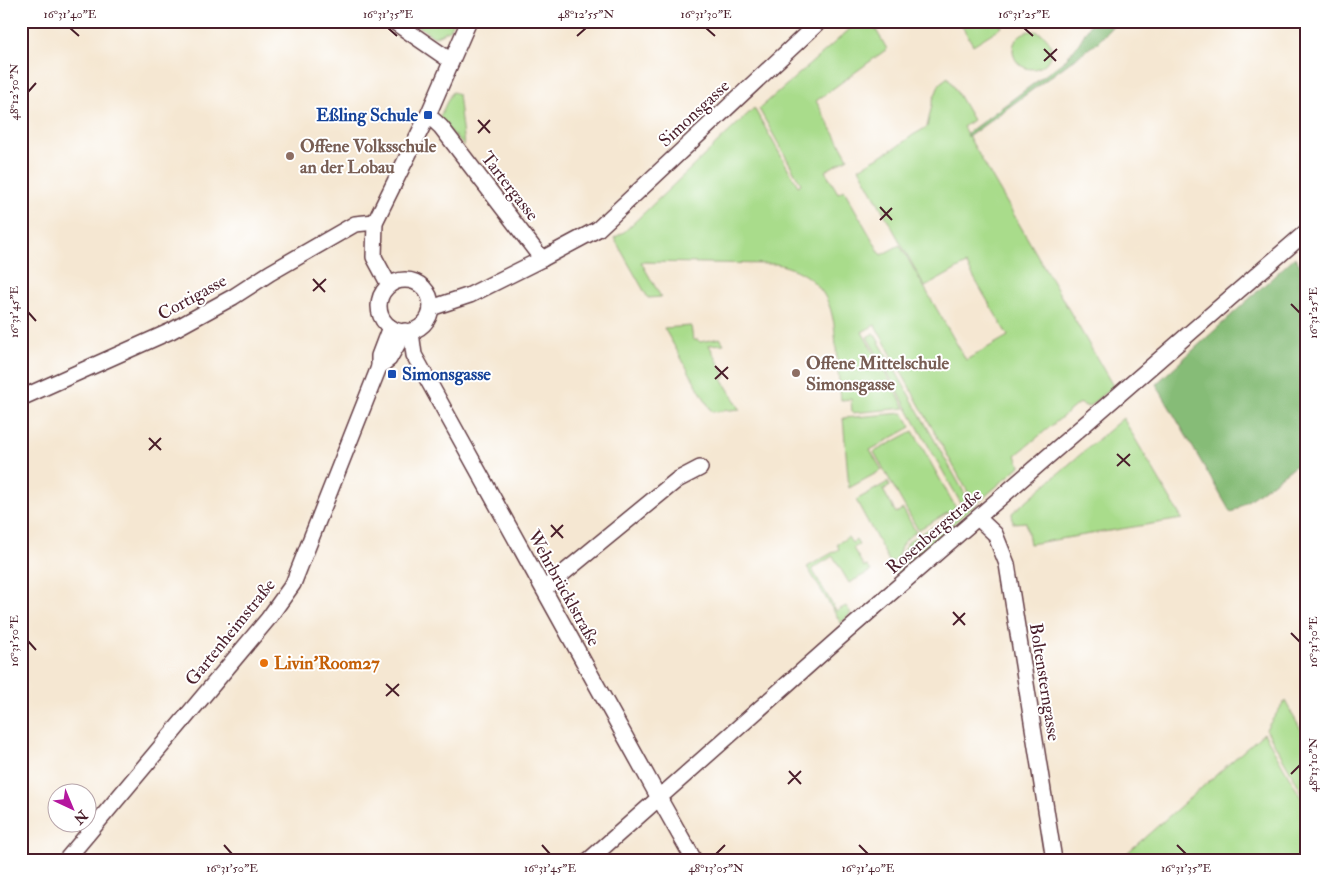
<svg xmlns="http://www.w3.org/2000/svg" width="1327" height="881" font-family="'IM FELL Double Pica',serif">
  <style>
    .green { fill: #a9dc8b; stroke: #7a7e5b }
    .forest { fill: #86bc77; stroke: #686e51 }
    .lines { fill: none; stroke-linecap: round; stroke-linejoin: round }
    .minor-casing { stroke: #643d44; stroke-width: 18 }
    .minor { stroke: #fff; stroke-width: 15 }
    .ticks { fill: none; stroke: #4a1f2b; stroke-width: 2 }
    .transit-dot { fill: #1a4fb4; stroke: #fff; stroke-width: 2 }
    .education-dot { fill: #8d6e63; stroke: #fff; stroke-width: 2 }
    .food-dot { fill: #e8710a; stroke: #fff; stroke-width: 2 }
    .labels { text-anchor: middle; stroke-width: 4; stroke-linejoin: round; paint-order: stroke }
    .street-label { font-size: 18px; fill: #4a1f2b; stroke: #fff }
    .transit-label { font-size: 18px; font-weight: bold; fill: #164399; stroke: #fff; text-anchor: end }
    .education-label { font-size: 18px; font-weight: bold; fill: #785e54; stroke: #fff; text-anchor: start }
    .food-label { font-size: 18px; font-weight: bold; fill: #c56008; stroke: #fff; text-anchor: start }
    .neatline { fill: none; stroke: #4a1f2b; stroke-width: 2 }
    .ticks-label { font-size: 12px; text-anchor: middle; fill: #4a1f2b }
  </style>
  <rect width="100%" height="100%" fill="#fff"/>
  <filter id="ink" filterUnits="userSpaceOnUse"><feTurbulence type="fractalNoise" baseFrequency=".02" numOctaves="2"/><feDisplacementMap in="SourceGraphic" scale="10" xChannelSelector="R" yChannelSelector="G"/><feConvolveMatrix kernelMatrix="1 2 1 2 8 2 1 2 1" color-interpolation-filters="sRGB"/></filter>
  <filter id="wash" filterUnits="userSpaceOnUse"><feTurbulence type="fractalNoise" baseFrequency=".0096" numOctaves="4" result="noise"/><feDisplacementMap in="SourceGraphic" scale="20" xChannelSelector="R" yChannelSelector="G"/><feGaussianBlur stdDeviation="1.12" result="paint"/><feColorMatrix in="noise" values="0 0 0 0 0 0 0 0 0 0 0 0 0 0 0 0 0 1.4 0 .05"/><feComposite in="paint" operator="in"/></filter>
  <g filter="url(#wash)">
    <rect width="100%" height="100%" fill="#f5e7d2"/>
    <g class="green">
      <path d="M411,21H454L449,30L434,37Z"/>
      <path d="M859,21H871L887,49L816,101L848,158L825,171L838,193L844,190L881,255L900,245L966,360L1008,336L966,264L925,287L859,168L898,146L913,135L927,127L933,100L940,83L948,77L973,120L963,127L1113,386L1088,407L1079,403L1016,455L1020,466L896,574L892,566C904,558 901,550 910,540L974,503L875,325L862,332L905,408L852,413L851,399L841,400C839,382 837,364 836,346C835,336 835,325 832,315C826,287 804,269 776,264L641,262L661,297L648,298L614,238L624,232L754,108L798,186L801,184L759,109Z"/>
      <path d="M959,21H999L1002,27L973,45Z"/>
      <circle cx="1032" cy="50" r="19"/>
      <path d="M453,92L458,94L464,146L439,119L451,93Z"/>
      <path d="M691,326L693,340H698L700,342L720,338L724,344L709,345L726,377L722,379L740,409L712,412L664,328Z"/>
      <path d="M874,333L970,503L963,507L867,337Z"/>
      <path d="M903,413L911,427L870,450L882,470L849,488L843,418Z"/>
      <path d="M1123,418L1182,519L1030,544L1026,522L1013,523L1012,513Z"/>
      <path d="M913,431L956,508L918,530L874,452Z"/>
      <path d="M888,482L890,486L883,490L896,513L903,509L916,532C911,535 907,538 903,543C898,551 900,558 890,563L856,500Z"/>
      <path d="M848,537L852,543L856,540L859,545L853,548L864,567L867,566L871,571L849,583L833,556L812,569L836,611L846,606L851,613L841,623L807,567L839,549L837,544Z"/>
      <path d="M1285,701L1306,739V799L1266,729Z"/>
      <path d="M1264,733L1306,806V860H1119Z"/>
    </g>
    <g class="forest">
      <path d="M1092,21H1117L1099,41L968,137L966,134L1064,61L1079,43Z"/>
      <path d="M1295,257L1306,275V458L1231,513L1156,384Z"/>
    </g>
  </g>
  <g filter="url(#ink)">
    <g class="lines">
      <defs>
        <g id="minor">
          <path d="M393,21L451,61"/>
          <path d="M428,115L441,127L542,259"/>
          <circle cx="405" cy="306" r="26"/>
          <path d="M389,285L374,257L375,222L428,115L469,21"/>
          <path d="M431,308L470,295L542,259L598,229L820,21"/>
          <path d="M411,332L414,355L659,798L694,860"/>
          <path d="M379,367V356L390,327"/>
          <path d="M21,398L171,331L233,297L270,273L355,224L375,222"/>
          <path d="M978,518L995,534L1007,564L1054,860"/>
          <path d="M544,589L677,480L700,468"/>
          <path d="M66,860L268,619L293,584L379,367L389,359L405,331"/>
          <path d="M589,860L846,632L1306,232"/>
        </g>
      </defs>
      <use href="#minor" class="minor-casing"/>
      <use href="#minor" class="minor"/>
    </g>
  </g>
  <path class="ticks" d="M70,28L79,36M388,28L397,36M706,28L715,36M1024,28L1033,36M577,36L586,28M1044,49L1056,61M1044,61L1057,49M28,92L36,83M478,120L490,133M478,133L490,120M880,207L892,220M880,220L892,208M313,279L325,292M313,291L326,279M1291,304L1300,313M28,312L36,321M715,366L728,379M715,379L728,367M149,438L161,450M149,450L161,438M1117,454L1130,466M1117,466L1130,454M551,525L563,538M551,537L563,525M953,612L965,625M953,625L965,613M1291,633L1300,642M28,641L36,650M386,684L399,696M386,696L399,684M789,771L801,784M1291,774L1300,765M788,784L801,771M224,845L232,854M542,845L550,854M859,845L868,854M1177,845L1186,854M716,854L725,845"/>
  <g class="transit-dot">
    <rect x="423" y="110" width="10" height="10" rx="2.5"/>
    <rect x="387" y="369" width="10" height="10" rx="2.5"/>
  </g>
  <g class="education-dot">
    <circle cx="290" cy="156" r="5"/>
    <circle cx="796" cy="373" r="5"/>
  </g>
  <circle class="food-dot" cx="264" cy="663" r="5"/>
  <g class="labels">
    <g class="street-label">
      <text transform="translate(694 113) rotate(-43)" y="6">Simonsgasse</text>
      <text transform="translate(510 186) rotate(52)" y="6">Tartergasse</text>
      <text transform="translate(192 297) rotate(-29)" y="6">Cortigasse</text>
      <text transform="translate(934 531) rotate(-41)" y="6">Rosenbergstraße</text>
      <text transform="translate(564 588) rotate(61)" y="6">Wehrbrücklstraße</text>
      <text transform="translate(230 632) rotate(-51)" y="6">Gartenheimstraße</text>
      <text transform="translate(1045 682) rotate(81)" y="6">Boltensterngasse</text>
    </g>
    <g class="transit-label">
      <text x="418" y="121">Eßling Schule</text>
      <text x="402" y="380" text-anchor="start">Simonsgasse</text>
    </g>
    <g class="education-label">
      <text x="300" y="152">Offene Volksschule<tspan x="300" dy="21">an der Lobau</tspan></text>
      <text x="806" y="369">Offene Mittelschule<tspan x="806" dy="21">Simonsgasse</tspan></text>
    </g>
    <g class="food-label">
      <text x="274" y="669">Livin'Room27</text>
    </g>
  </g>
  <rect width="1327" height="881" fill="none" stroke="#fff" stroke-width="55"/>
  <g transform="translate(72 808) rotate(136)"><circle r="24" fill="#ffffff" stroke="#b7a5aa"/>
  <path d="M0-4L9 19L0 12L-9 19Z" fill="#b5179e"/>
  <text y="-8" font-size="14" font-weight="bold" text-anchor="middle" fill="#4a1f2b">N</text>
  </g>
  <rect x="28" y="28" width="1272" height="826" class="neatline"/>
  <g class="ticks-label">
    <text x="70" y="18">16°31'40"E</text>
    <text x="388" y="18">16°31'35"E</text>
    <text x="586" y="18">48°12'55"N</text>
    <text x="706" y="18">16°31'30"E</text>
    <text x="1024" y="18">16°31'25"E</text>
    <text transform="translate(14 92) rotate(-90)" y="4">48°12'50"N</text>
    <text transform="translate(14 312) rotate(-90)" y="4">16°31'45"E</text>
    <text transform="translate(1313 313) rotate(-90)" y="4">16°31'25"E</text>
    <text transform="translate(14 641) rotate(-90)" y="4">16°31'50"E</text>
    <text transform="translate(1313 642) rotate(-90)" y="4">16°31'30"E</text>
    <text transform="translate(1313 765) rotate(-90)" y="4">48°13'10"N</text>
    <text x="232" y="872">16°31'50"E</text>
    <text x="550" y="872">16°31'45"E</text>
    <text x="716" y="872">48°13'05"N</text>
    <text x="868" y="872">16°31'40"E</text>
    <text x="1186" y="872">16°31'35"E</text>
  </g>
</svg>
